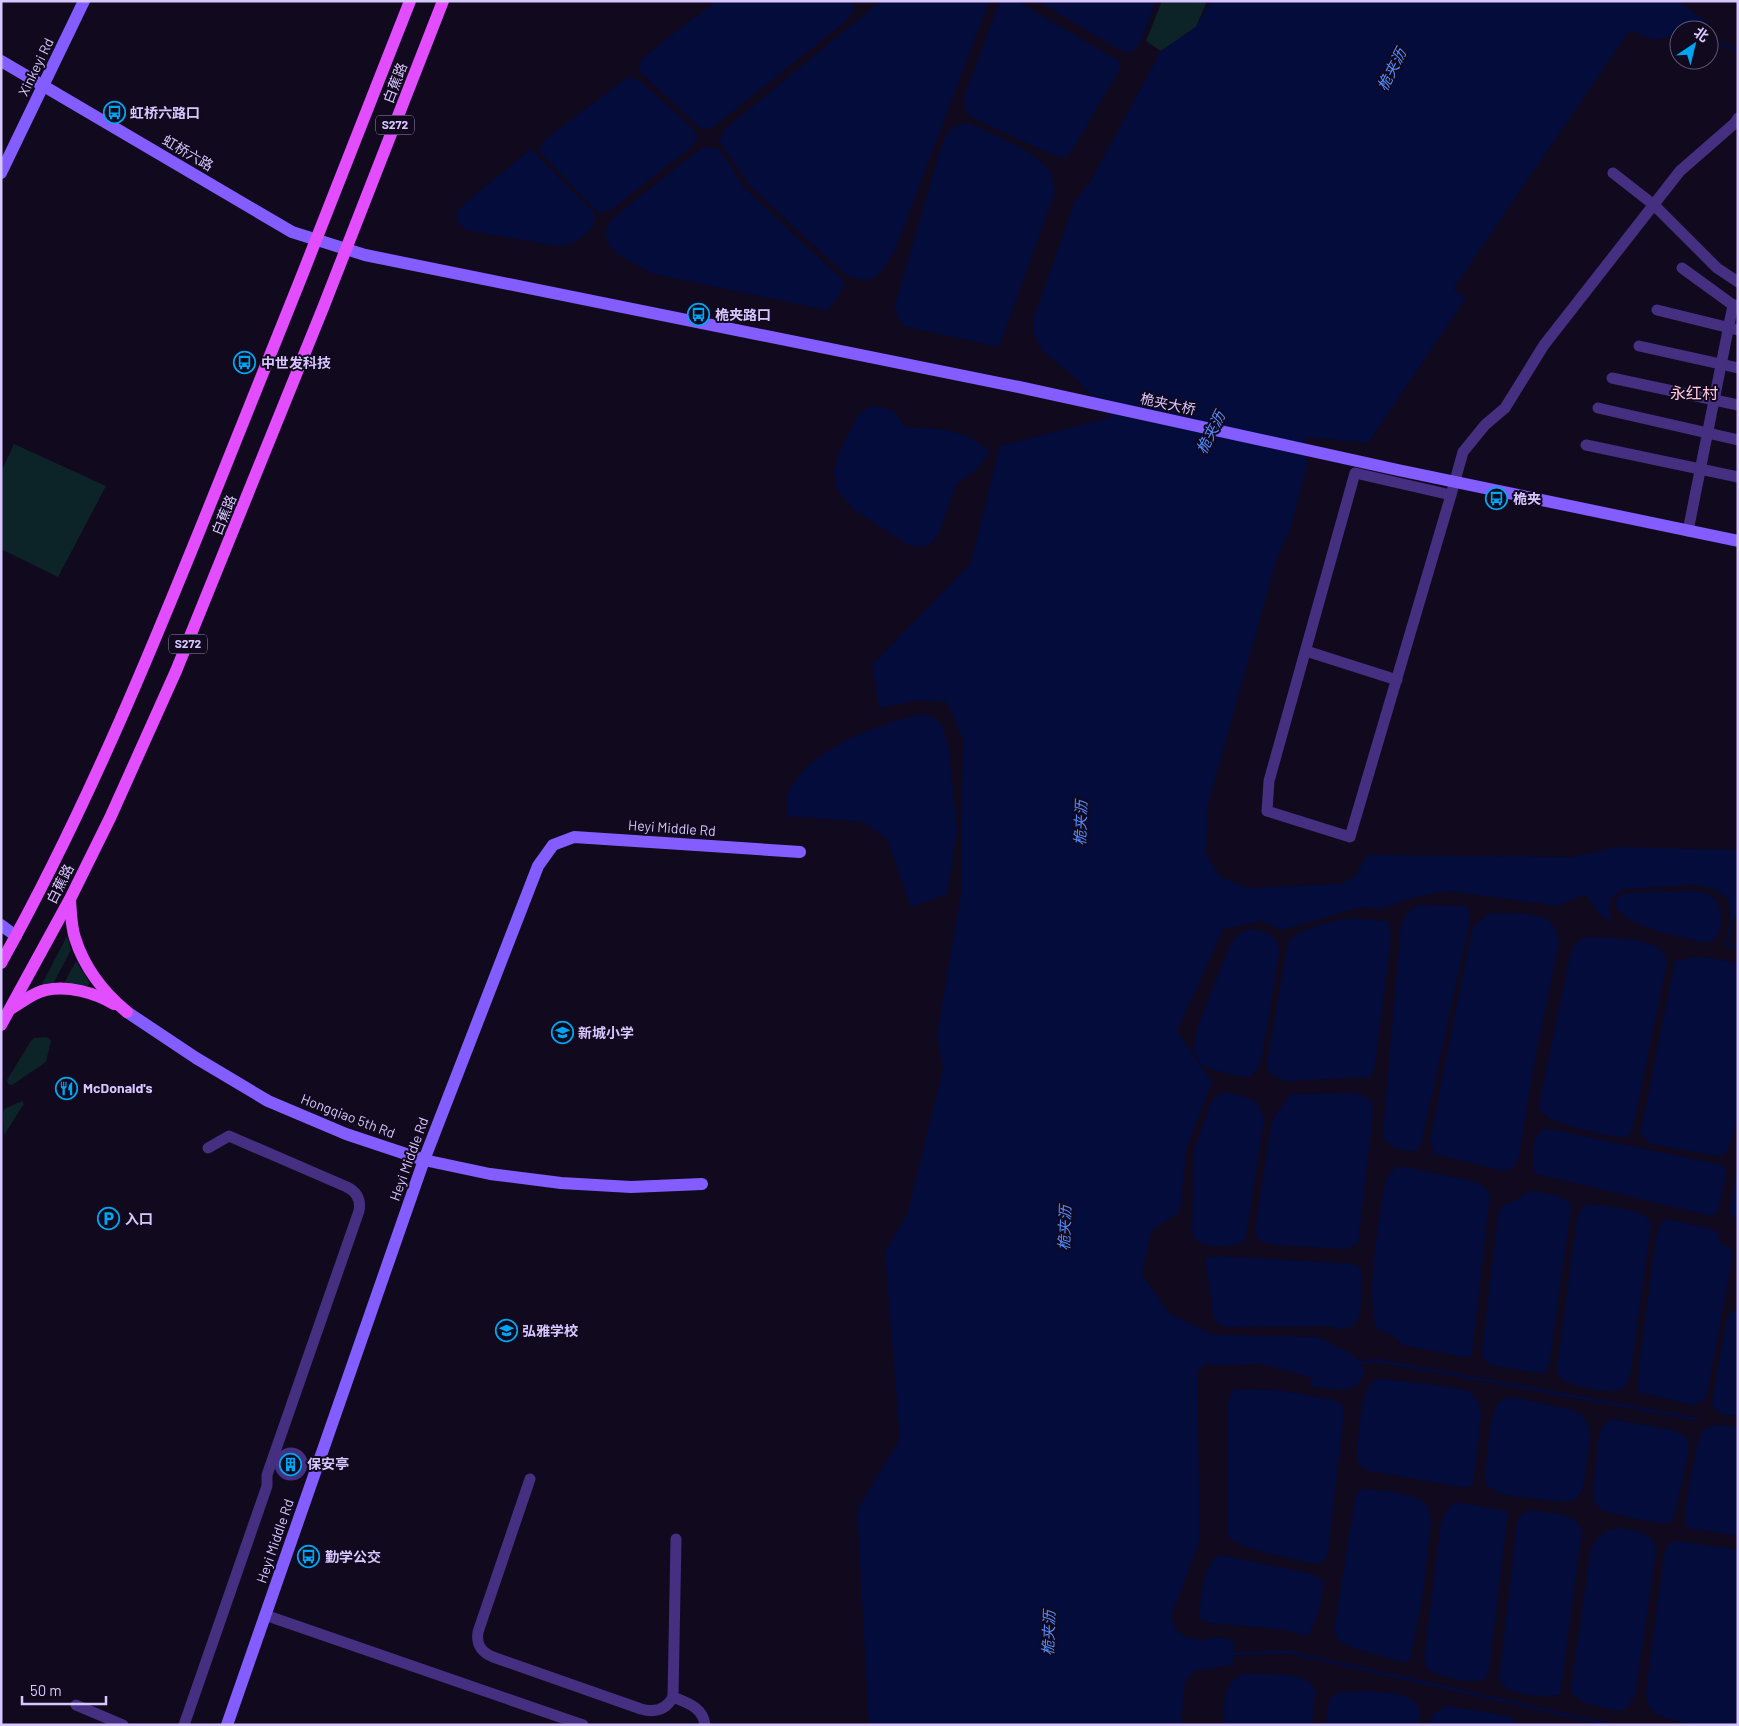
<svg xmlns="http://www.w3.org/2000/svg" width="1739" height="1726" font-family="Barlow,'Noto Sans SC',sans-serif">
  <style>
    .green { fill: #0c2328 }
    .water { fill: #040c3c }
    .lines { fill: none; stroke-linecap: round; stroke-linejoin: round }
    .stream { stroke: #040c3c; stroke-width: 3 }
    .street { stroke: #442f81; stroke-width: 11 }
    .secondary { stroke: #835dff; stroke-width: 12 }
    .primary { stroke: #e24dff; stroke-width: 12 }
    .labels { text-anchor: middle; stroke-width: 4; stroke-linejoin: round; paint-order: stroke }
    .shield { fill: #11091d; stroke: #9c8dbb; stroke-width: 1 }
    .shield-label { font-size: 12px; font-weight: bold; fill: #d8c6ff }
    .street-label { font-size: 14px; fill: #d8c6ff; stroke: #11091d }
    .poi-label { font-size: 14px; font-weight: bold; fill: #d8c6ff; stroke: #11091d; text-anchor: start }
    .water-label { font-size: 15px; font-style: italic; fill: #548bff; stroke: #11091d }
    .quarter-label { font-size: 16px; fill: #ffc8df; stroke: #11091d }
  </style>
  <rect width="100%" height="100%" fill="#11091d"/>
  <g class="green">
    <path d="M1162,1H1207L1196,27L1161,51L1146,41Z"/>
    <path d="M14,444L106,486L58,577L1,549V472Z"/>
    <path d="M67,936L71,950L53,984L41,986Z"/>
    <path d="M76,961L90,983L86,988L64,983Z"/>
    <path d="M47,1037L51,1041L46,1062L12,1085L8,1084L7,1080L31,1041L34,1038Z"/>
    <path d="M22,1101L24,1104L4,1135L3,1114L4,1109Z"/>
  </g>
  <g class="water">
    <path d="M716,1H851L855,8L846,21L712,128L702,129L697,125L639,71V64L646,55Z"/>
    <path d="M881,1H989L895,250C880,273 876,289 845,274L751,187L719,141L725,129Z"/>
    <path d="M1000,1H1017L1119,61L1120,65V69L1073,149L1065,157L1055,156L971,117C964,110 963,104 965,94Z"/>
    <path d="M1038,1H1155C1153,11 1141,45 1134,50C1129,54 1123,51 1118,49Z"/>
    <path d="M1211,1H1678L1709,24L1705,30H1679V39L1673,36L1655,40L1630,30L1453,289L1466,298L1368,443L1305,437L1307,465L1291,527L1277,558L1208,804L1206,853L1219,876L1247,888L1341,884L1355,877L1367,855L1573,857L1617,847L1738,850V913L1731,923L1728,898L1714,889L1697,885L1622,889L1609,901L1611,922L1601,915L1585,894L1558,906L1448,891L1415,897L1380,909L1361,907L1282,930L1262,921L1223,929L1177,1031L1212,1082L1186,1149L1180,1212L1151,1231L1142,1275L1170,1314L1214,1335L1318,1337L1355,1356L1365,1372L1358,1385L1344,1390L1312,1387L1310,1377L1261,1364L1215,1365L1206,1363L1197,1372L1200,1540L1171,1617L1177,1631L1188,1638L1204,1640L1217,1637L1234,1640L1233,1665L1195,1671L1185,1681L1181,1725H869L857,1510L900,1439L885,1252L908,1212L943,1069L937,1035L961,894L963,739L947,702L918,700L879,708L872,665L971,563L1000,446L1112,417L1076,379L1043,351L1034,335V317L1075,201L1090,182L1161,51L1196,27Z"/>
    <path d="M628,77L640,81L691,127L698,138L690,148L611,210L599,213L539,151L547,138Z"/>
    <path d="M960,124H971C993,135 1035,151 1049,170C1053,176 1054,184 1055,192L999,347L903,326L894,308L943,141L950,130Z"/>
    <path d="M711,147L719,150L725,157L743,187L845,282L838,297L827,310L653,274L619,255L609,245L605,233L610,222L618,214L695,153L703,148Z"/>
    <path d="M531,149L594,213L595,219C590,236 574,245 556,246L467,230C454,221 453,216 464,204Z"/>
    <path d="M871,406C891,407 896,411 906,428C939,427 965,430 990,452L976,470L956,485L939,533L930,544L919,547L907,544L854,510L837,490L834,471L840,451L859,414Z"/>
    <path d="M923,714L933,717L941,724L948,743L957,831L947,894L911,907L887,839L863,822L788,816C788,809 787,800 788,793C789,789 792,786 794,783C816,747 883,722 923,714Z"/>
    <path d="M1693,891C1701,892 1709,893 1715,899C1723,907 1723,929 1716,938C1713,941 1709,942 1705,943C1680,936 1627,929 1615,904L1620,895L1627,893Z"/>
    <path d="M1420,905L1468,906L1470,920L1421,1145L1414,1152L1394,1148L1384,1139L1383,1133L1401,925C1405,915 1409,909 1420,905Z"/>
    <path d="M1491,913C1508,914 1546,910 1554,927C1557,931 1557,937 1559,942L1532,1074L1519,1156C1516,1164 1513,1170 1504,1171L1434,1154L1430,1141L1472,931C1476,922 1482,918 1491,913Z"/>
    <path d="M1354,918L1388,921L1391,936L1374,1072L1369,1077L1285,1081L1272,1075L1268,1070L1267,1063L1288,942C1299,927 1336,921 1354,918Z"/>
    <path d="M1249,929C1266,930 1279,935 1279,954L1261,1063L1255,1072L1250,1076L1241,1077L1210,1069L1200,1063L1194,1051L1195,1039L1199,1023L1231,943L1240,933Z"/>
    <path d="M1587,937C1605,938 1655,936 1665,955C1666,957 1666,960 1667,962L1632,1131C1629,1134 1627,1137 1622,1137C1609,1138 1558,1124 1547,1117C1542,1114 1540,1110 1539,1105L1570,956C1574,946 1576,940 1587,937Z"/>
    <path d="M1694,957L1712,958L1738,964V1115L1729,1148L1724,1155L1718,1156L1651,1144L1643,1137L1641,1132L1675,961Z"/>
    <path d="M1225,1092C1246,1097 1260,1097 1264,1121L1245,1241C1234,1247 1202,1250 1194,1237C1193,1235 1193,1232 1192,1229L1194,1150L1210,1105L1215,1096Z"/>
    <path d="M1351,1093C1366,1095 1372,1097 1373,1113L1358,1244L1345,1249L1273,1245L1260,1241L1257,1237L1255,1231L1272,1120L1291,1094Z"/>
    <path d="M1545,1128L1721,1165L1726,1170V1174L1718,1212L1711,1216L1537,1174L1534,1172L1533,1168C1534,1154 1531,1136 1545,1128Z"/>
    <path d="M1738,1160V1220L1731,1214L1730,1209Z"/>
    <path d="M1397,1167H1405L1471,1181C1480,1184 1486,1186 1490,1194L1472,1353L1469,1358L1403,1345L1390,1334L1376,1329C1366,1287 1378,1234 1383,1191C1386,1181 1388,1173 1397,1167Z"/>
    <path d="M1533,1191L1563,1197L1569,1202L1571,1208L1549,1366L1545,1373L1542,1374L1491,1365L1483,1358L1482,1352L1498,1215L1501,1208L1505,1204L1517,1200L1527,1192Z"/>
    <path d="M1592,1204C1608,1207 1643,1208 1651,1223L1631,1370C1629,1378 1627,1387 1620,1390C1610,1394 1569,1386 1562,1379C1558,1376 1558,1373 1557,1368L1577,1220C1579,1211 1582,1205 1592,1204Z"/>
    <path d="M1666,1219L1712,1229L1718,1233L1721,1244L1731,1249L1733,1254L1707,1394L1702,1402L1693,1405L1638,1392L1639,1365L1657,1232L1660,1225Z"/>
    <path d="M1218,1256L1354,1264L1360,1268L1362,1274C1360,1299 1367,1340 1329,1326L1228,1327L1219,1325L1214,1319L1205,1258Z"/>
    <path d="M1732,1311H1738V1416C1727,1415 1714,1415 1712,1402L1727,1318Z"/>
    <path d="M1384,1379L1450,1387L1466,1390L1475,1397L1480,1406L1481,1417L1473,1484L1466,1488L1369,1471L1362,1467L1358,1462L1357,1456C1359,1439 1360,1393 1372,1382C1376,1379 1379,1380 1384,1379Z"/>
    <path d="M1234,1389L1277,1390L1330,1399L1341,1403L1344,1412L1328,1553C1325,1561 1321,1564 1313,1564C1294,1559 1238,1549 1228,1536V1400Z"/>
    <path d="M1511,1397L1576,1411C1586,1418 1590,1425 1590,1438L1583,1488L1577,1499L1565,1502L1503,1495L1489,1487L1485,1482V1476C1487,1459 1489,1418 1497,1405C1501,1399 1505,1398 1511,1397Z"/>
    <path d="M1612,1419L1673,1430L1687,1438L1689,1450L1675,1513L1671,1521L1668,1523C1657,1524 1606,1514 1599,1508C1595,1504 1594,1500 1593,1494L1599,1434C1602,1427 1605,1423 1612,1419Z"/>
    <path d="M1713,1425L1738,1427V1536L1692,1529L1687,1527L1685,1523C1684,1510 1696,1445 1701,1434C1704,1429 1708,1427 1713,1425Z"/>
    <path d="M1363,1489C1380,1491 1416,1491 1427,1507C1430,1511 1430,1517 1431,1522L1423,1593L1410,1661L1400,1662L1350,1647L1337,1639L1334,1629L1356,1494Z"/>
    <path d="M1456,1502L1508,1511L1489,1670L1485,1679C1475,1685 1439,1677 1430,1670C1426,1667 1425,1665 1424,1660L1441,1523C1445,1514 1447,1507 1456,1502Z"/>
    <path d="M1528,1510C1545,1513 1575,1511 1582,1530L1560,1695C1542,1697 1510,1697 1499,1680L1517,1524L1520,1516Z"/>
    <path d="M1619,1528C1635,1531 1655,1532 1656,1551L1635,1695L1627,1708L1622,1711C1608,1708 1575,1706 1571,1689L1591,1549C1597,1536 1605,1530 1619,1528Z"/>
    <path d="M1677,1541L1738,1550V1718L1734,1725C1711,1725 1668,1726 1651,1709C1647,1704 1647,1697 1646,1691L1664,1556L1668,1544Z"/>
    <path d="M1220,1555L1312,1574L1322,1579C1326,1593 1315,1624 1307,1636L1285,1630L1208,1623L1201,1620L1199,1615C1202,1598 1202,1563 1220,1555Z"/>
    <path d="M1244,1674C1260,1674 1310,1671 1315,1690L1312,1725H1224C1225,1704 1220,1682 1244,1674Z"/>
    <path d="M1364,1691C1382,1693 1410,1691 1420,1708V1725H1326C1330,1689 1329,1693 1364,1691Z"/>
    <path d="M1447,1706L1508,1716L1514,1719L1519,1725H1427L1435,1712Z"/>
  </g>
  <g class="lines">
    <g class="stream">
      <path d="M1709,38L1738,51"/>
      <path d="M1731,923L1727,945L1738,947"/>
      <path d="M1356,1364L1375,1360L1696,1419"/>
      <path d="M1231,1654L1289,1652L1610,1725"/>
    </g>
    <g class="street">
      <path d="M1613,173L1654,205L1717,268L1738,282"/>
      <path d="M1682,268L1733,305H1738"/>
      <path d="M1657,310L1738,330"/>
      <path d="M1639,346L1738,368"/>
      <path d="M1612,378L1738,405"/>
      <path d="M1598,408L1738,440"/>
      <path d="M1586,445L1738,477"/>
      <path d="M1451,495L1355,473L1269,781L1267,811L1350,837C1384,723 1418,609 1451,495L1463,452L1485,425L1505,408L1544,345L1680,171L1735,123L1738,118"/>
      <path d="M1688,531L1733,305"/>
      <path d="M1306,651L1397,680"/>
      <circle cx="291" cy="1464" r="11"/>
      <path d="M530,1479L478,1632C476,1645 481,1652 493,1657L641,1709C655,1713 666,1710 673,1697L676,1539"/>
      <path d="M265,1615L583,1725"/>
      <path d="M673,1697C687,1703 703,1707 705,1725"/>
      <path d="M76,1705L123,1725"/>
      <path d="M184,1725L267,1486V1475L359,1211C361,1200 357,1192 347,1187L229,1136L208,1148"/>
    </g>
    <g class="secondary">
      <path d="M1,61L292,232L365,255L1019,387L1398,470L1738,541"/>
      <path d="M1,173L84,1"/>
      <path d="M1,925L16,936"/>
      <path d="M127,1012L196,1058L268,1101L346,1134L424,1160L490,1174L561,1183L631,1187L702,1184"/>
      <path d="M227,1725L424,1160L538,866L553,845L574,837L800,852"/>
    </g>
    <g class="primary">
      <path d="M70,900C71,912 71,926 75,938C84,967 104,993 127,1012"/>
      <path d="M1,963C89,805 157,637 224,470C287,314 349,158 410,1"/>
      <path d="M12,1008C22,1002 34,992 46,990C68,985 95,993 114,1004"/>
      <path d="M1,1025L70,899L110,818L176,671L323,308L443,1"/>
    </g>
  </g>
  <defs>
    <symbol id="bus-ring" viewBox="-11 -11 22 22"><circle r="9.5" fill="#11091d" stroke="#00a6f1" stroke-width="1.5"/><path d="M-5-6H5V4H4V6H2V4H-2V6H-4V4H-5ZM-3.5-4V0h7V-4ZM-3.5 1.2v1.5H-2V1.2ZM2 1.2v1.5H3.5V1.2Z" fill="#00a6f1"/></symbol>
    <symbol id="school-ring" viewBox="-11 -11 22 22"><circle r="9.5" fill="#11091d" stroke="#00a6f1" stroke-width="1.5"/><path d="M0-5L7-2L0 1L-7-2ZM-4 1L0 2.5L4 1V4Q0 6-4 4Z" fill="#00a6f1"/></symbol>
    <symbol id="restaurant-ring" viewBox="-11 -11 22 22"><circle r="9.5" fill="#11091d" stroke="#00a6f1" stroke-width="1.5"/><path d="M-5-6h1v4h1v-4h1v4h1v-4h1v5L-1.5 .5V6h-2V.5L-5-1ZM5-6V6H3V1.5H1.5Q1.5-4 5-6Z" fill="#00a6f1"/></symbol>
    <symbol id="parking-ring" viewBox="-11 -11 22 22"><circle r="9.5" fill="#11091d" stroke="#00a6f1" stroke-width="1.5"/><path d="M-3.5-5.5H1a3.5 3.5 0 0 1 0 7H-1V5.5H-3.5ZM-1-3.4V-.6H.8a1.4 1.4 0 0 0 0-2.8Z" fill="#00a6f1"/></symbol>
    <symbol id="building-ring" viewBox="-11 -11 22 22"><circle r="9.5" fill="#11091d" stroke="#00a6f1" stroke-width="1.5"/><path d="M-4-6H4V6H1V3H-1V6H-4ZM-2.5-4.3h1.7v1.8h-1.7ZM.8-4.3h1.7v1.8H.8ZM-2.5-1h1.7V.8h-1.7ZM.8-1h1.7V.8H.8Z" fill="#00a6f1"/></symbol>
  </defs>
  <g fill-rule="evenodd">
    <use href="#bus-ring" x="102" y="100" width="25" height="25"/>
    <use href="#bus-ring" x="686" y="302" width="25" height="25"/>
    <use href="#bus-ring" x="232" y="350" width="25" height="25"/>
    <use href="#bus-ring" x="1484" y="486" width="25" height="25"/>
    <use href="#school-ring" x="550" y="1020" width="25" height="25"/>
    <use href="#restaurant-ring" x="54" y="1076" width="25" height="25"/>
    <use href="#parking-ring" x="96" y="1206" width="25" height="25"/>
    <use href="#school-ring" x="494" y="1318" width="25" height="25"/>
    <use href="#building-ring" x="278" y="1452" width="25" height="25"/>
    <use href="#bus-ring" x="296" y="1544" width="25" height="25"/>
  </g>
  <g class="labels">
    <g class="shield">
      <rect x="376" y="115.5" width="38" height="19" rx="4"/>
      <rect x="169" y="634.5" width="38" height="19" rx="4"/>
    </g>
    <g class="shield-label">
      <text x="395" y="129">S272</text>
      <text x="188" y="648">S272</text>
    </g>
    <g class="street-label">
      <text transform="translate(36 67) rotate(-64)" y="5">Xinkeyi Rd</text>
      <text transform="translate(395 83) rotate(-69)" y="5">白蕉路</text>
      <text transform="translate(188 153) rotate(30)" y="5">虹桥六路</text>
      <text transform="translate(1168 404) rotate(12)" y="5">桅夹大桥</text>
      <text transform="translate(224 515) rotate(-68)" y="5">白蕉路</text>
      <text transform="translate(672 828) rotate(4)" y="5">Heyi Middle Rd</text>
      <text transform="translate(60 884) rotate(-63)" y="5">白蕉路</text>
      <text transform="translate(348 1116) rotate(21)" y="5">Hongqiao 5th Rd</text>
      <text transform="translate(409 1159) rotate(-70)" y="5">Heyi Middle Rd</text>
      <text transform="translate(275 1541) rotate(-71)" y="5">Heyi Middle Rd</text>
    </g>
    <g class="poi-label">
      <text x="130" y="118">虹桥六路口</text>
      <text x="715" y="320">桅夹路口</text>
      <text x="261" y="368">中世发科技</text>
      <text x="1513" y="504">桅夹</text>
      <text x="578" y="1038">新城小学</text>
      <text x="83" y="1093">McDonald's</text>
      <text x="125" y="1224">入口</text>
      <text x="522" y="1336">弘雅学校</text>
      <text x="307" y="1469">保安亭</text>
      <text x="325" y="1562">勤学公交</text>
    </g>
    <g class="water-label">
      <text transform="translate(1392 70) rotate(-63)" y="5">桅夹沥</text>
      <text transform="translate(1211 433) rotate(-63)" y="5">桅夹沥</text>
      <text transform="translate(1081 823) rotate(-88)" y="5">桅夹沥</text>
      <text transform="translate(1065 1228) rotate(-88)" y="5">桅夹沥</text>
      <text transform="translate(1049 1633) rotate(-88)" y="5">桅夹沥</text>
    </g>
    <g class="quarter-label">
      <text x="1694" y="399">永红村</text>
    </g>
  </g>
  <rect width="1739" height="1726" fill="none" stroke="#d8c6ff" stroke-width="5"/>
  <g transform="translate(1694 45) rotate(35)"><circle r="24" fill="#11091d" stroke="#615577"/>
  <path d="M0-4L9 19L0 12L-9 19Z" fill="#00a6f1"/>
  <text y="-8" font-size="14" font-weight="bold" text-anchor="middle" fill="#d8c6ff">北</text>
  </g>
  <path d="M22 1696v8h84v-8" fill="none" stroke="#d8c6ff" stroke-width="2.5"/>
  <text x="30" y="1696" font-size="15" fill="#d8c6ff" stroke="#11091d" stroke-width="4" paint-order="stroke">50 m</text>
</svg>
